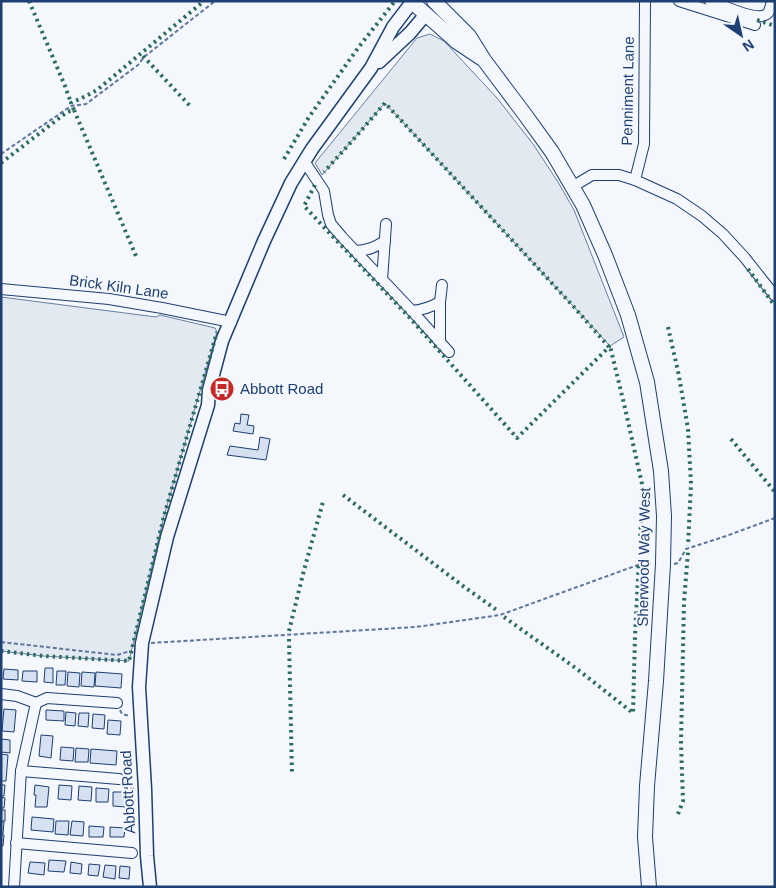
<svg xmlns="http://www.w3.org/2000/svg" width="776" height="888" font-family="Arial,sans-serif">
  <style>
    .green { fill: #e3e9f0; stroke: #687fa3 }
    .building { fill: #d5e0f0; stroke: #1d3f73 }
    .lines { fill: none; stroke-linecap: round; stroke-linejoin: round }
    .minor-casing { stroke: #1d3f73; stroke-width: 12 }
    .major-casing { stroke: #1d3f73; stroke-width: 15 }
    .highway-casing { stroke: #1d3f73; stroke-width: 16 }
    .path { stroke: #5e769c; stroke-width: 2; stroke-dasharray: 4 2.5; stroke-linecap: butt }
    .minor { stroke: #f4f7fb; stroke-width: 10 }
    .major { stroke: #f4f7fb; stroke-width: 12 }
    .highway { stroke: #f4f7fb; stroke-width: 14 }
    .hedge { stroke: #2c6c60; stroke-width: 4; stroke-dasharray: 2.5 4; stroke-linecap: butt }
    .labels { text-anchor: middle; stroke-width: 4; stroke-linejoin: round; paint-order: stroke }
    .street-label { font-size: 15px; fill: #1d3f73; stroke: #f4f7fb }
    .poi-label { font-size: 15px; fill: #1d3f73; stroke: #f4f7fb; text-anchor: start }
  </style>
  <rect width="100%" height="100%" fill="#f4f7fb"/>
  <g class="green">
    <path d="M430,34L444,41L497,98L533,144L558,182L574,210L624,337L610,346L385,103L322,175L315,163L417,38Z"/>
    <path d="M1,297L156,317L160,315L215,328L217,332L164,516L129,661L43,656L1,651Z"/>
  </g>
  <g class="building">
    <path d="M241,414L249,415L247,425L254,426L253,434L233,431L235,423L240,424Z"/>
    <path d="M260,437L270,439L266,460L227,455L230,446L258,450Z"/>
    <path d="M45,668H53V683L44,682Z"/>
    <path d="M4,669L18,670V680L3,679Z"/>
    <path d="M23,671H37V682L22,681Z"/>
    <path d="M57,671H66L65,685H56Z"/>
    <path d="M68,672L80,673L79,687L67,686Z"/>
    <path d="M82,672L95,673L94,687L81,686Z"/>
    <path d="M96,672L122,674L121,688L95,686Z"/>
    <path d="M4,709L16,710L14,732L2,731Z"/>
    <path d="M46,710L64,711V721L46,720Z"/>
    <path d="M66,712L76,713L75,726L65,725Z"/>
    <path d="M79,713H89L88,727L78,726Z"/>
    <path d="M93,714L105,715L104,729L92,728Z"/>
    <path d="M108,720L121,721L120,735L107,734Z"/>
    <path d="M41,735L53,736L51,758L39,756Z"/>
    <path d="M1,739L10,740V753L1,752Z"/>
    <path d="M61,747L74,748L73,761L60,760Z"/>
    <path d="M76,748L89,749L88,762H75Z"/>
    <path d="M91,749L117,751L116,765L90,763Z"/>
    <path d="M1,754L8,755L6,781H1Z"/>
    <path d="M1,785H5L4,796H1Z"/>
    <path d="M35,785L49,787L47,807H35L36,795H34Z"/>
    <path d="M59,785L72,786L71,800L58,799Z"/>
    <path d="M79,786L92,787L91,801L78,800Z"/>
    <path d="M96,788L109,789L108,802H96Z"/>
    <path d="M113,792H127L126,807L113,806Z"/>
    <path d="M1,797L5,798L4,808H1Z"/>
    <rect x="1" y="810" width="4" height="11"/>
    <path d="M32,817L54,819L53,832L31,830Z"/>
    <path d="M56,821H69L68,835L55,834Z"/>
    <path d="M72,821L84,822L83,836L70,835Z"/>
    <path d="M1,822H4L3,834L1,833Z"/>
    <path d="M89,826L104,827L103,837H89Z"/>
    <path d="M110,827L125,828L124,837H110Z"/>
    <path d="M1,835H4L3,846H1Z"/>
    <path d="M49,860L66,861L64,872L48,871Z"/>
    <path d="M30,862L45,863L44,875L28,873Z"/>
    <path d="M71,862L82,864L81,874L70,873Z"/>
    <path d="M89,864L100,865L98,876L88,875Z"/>
    <path d="M105,865L116,866L115,879L103,877Z"/>
    <path d="M120,866L130,867L129,879L119,878Z"/>
  </g>
  <g class="lines">
    <defs>
      <g id="minor">
        <path d="M679,1L755,25"/>
        <path d="M710,1C722,4 758,24 768,13C770,10 771,5 772,1"/>
        <path d="M304,161L324,191L328,215L331,224L342,237L412,311L449,352"/>
        <path d="M635,180L644,144L645,1"/>
        <path d="M572,187L592,175H619L635,180L677,199L702,216L723,234L745,258L775,296"/>
        <path d="M355,251C367,251 375,247 385,241"/>
        <path d="M382,280L386,224"/>
        <path d="M1,289L109,299L162,308L231,322"/>
        <path d="M412,311C423,310 431,307 440,302"/>
        <path d="M440,343V302L442,285"/>
        <path d="M1,694L17,696L36,703"/>
        <path d="M36,703L47,698L117,703"/>
        <path d="M21,771L119,779"/>
        <path d="M16,843L132,853"/>
        <path d="M14,887L21,771L36,703"/>
      </g>
      <g id="major">
        <path d="M379,62L410,33L426,14"/>
        <path d="M150,887L147,856L145,789L139,687L142,643L167,537L208,405L209,390L222,341L264,241L291,183L312,149L371,68L393,27L412,2"/>
      </g>
      <g id="highway">
        <path d="M413,1L412,2L457,42L481,58"/>
        <path d="M434,1L469,36L484,60L526,116L552,152L583,205L605,255L628,315L647,382L661,471L664,516L663,564L656,681L647,786L645,837L649,887"/>
      </g>
    </defs>
    <use href="#minor" class="minor-casing"/>
    <use href="#major" class="major-casing"/>
    <use href="#highway" class="highway-casing"/>
    <g class="path">
      <path d="M1,154L71,106L86,104L138,65L144,57L215,1"/>
      <path d="M674,564L678,563L686,549L726,536L775,518"/>
      <path d="M1,642L117,655L130,651"/>
      <path d="M151,643L416,627L500,615L635,566L644,563L651,564"/>
      <path d="M120,710L122,714L130,716"/>
      <path d="M125,787V788L134,789"/>
    </g>
    <use href="#minor" class="minor"/>
    <use href="#major" class="major"/>
    <use href="#highway" class="highway"/>
    <g class="hedge">
      <path d="M29,1L65,86L71,103"/>
      <path d="M757,20L775,26"/>
      <path d="M143,56L191,107"/>
      <path d="M74,110L136,256"/>
      <path d="M284,159L309,117L358,48L395,1"/>
      <path d="M1,163L67,112L74,110L71,103L86,96L97,90L204,1"/>
      <path d="M315,185L304,206L409,317L517,438L609,347L574,307L385,103L353,140L324,172"/>
      <path d="M748,269L775,306"/>
      <path d="M668,327L679,376L688,429L691,484L688,546"/>
      <path d="M731,439L775,492"/>
      <path d="M343,495L463,586L498,611"/>
      <path d="M504,617L577,669L633,713L635,636L642,502V484L625,408L610,346"/>
      <path d="M289,631L304,570L323,502"/>
      <path d="M289,639L292,775"/>
      <path d="M1,651L43,656L129,661L164,516L217,332"/>
      <path d="M678,814L683,801L681,743L684,602L688,552"/>
    </g>
  </g>
  <defs>
    <symbol id="bus-disc" viewBox="-11 -11 22 22"><circle r="9.5" fill="#c62828" stroke="#f4f7fb"/><path d="M-5-6H5V4H4V6H2V4H-2V6H-4V4H-5ZM-3.5-4V0h7V-4ZM-3.5 1.2v1.5H-2V1.2ZM2 1.2v1.5H3.5V1.2Z" fill="#fff"/></symbol>
  </defs>
  <g fill-rule="evenodd">
    <use href="#bus-disc" x="208" y="375" width="28" height="28"/>
  </g>
  <g class="labels">
    <g class="street-label">
      <text transform="translate(628 91) rotate(-89)" y="5">Penniment Lane</text>
      <text transform="translate(119 287) rotate(8)" y="5">Brick Kiln Lane</text>
      <text transform="translate(644 557) rotate(-89)" y="5">Sherwood Way West</text>
      <text transform="translate(128 792) rotate(-93)" y="5">Abbott Road</text>
    </g>
    <g class="poi-label">
      <text x="240" y="394">Abbott Road</text>
    </g>
  </g>
  <rect width="776" height="888" fill="none" stroke="#1d3f73" stroke-width="5"/>
  <g transform="translate(741 35) rotate(146)" stroke="#f4f7fb" stroke-width="4" paint-order="stroke">
  <path d="M0-4L9 19L0 12L-9 19Z" fill="#1d3f73"/>
  <text y="-8" font-size="14" font-weight="bold" text-anchor="middle" fill="#1d3f73">N</text>
  </g>
</svg>
